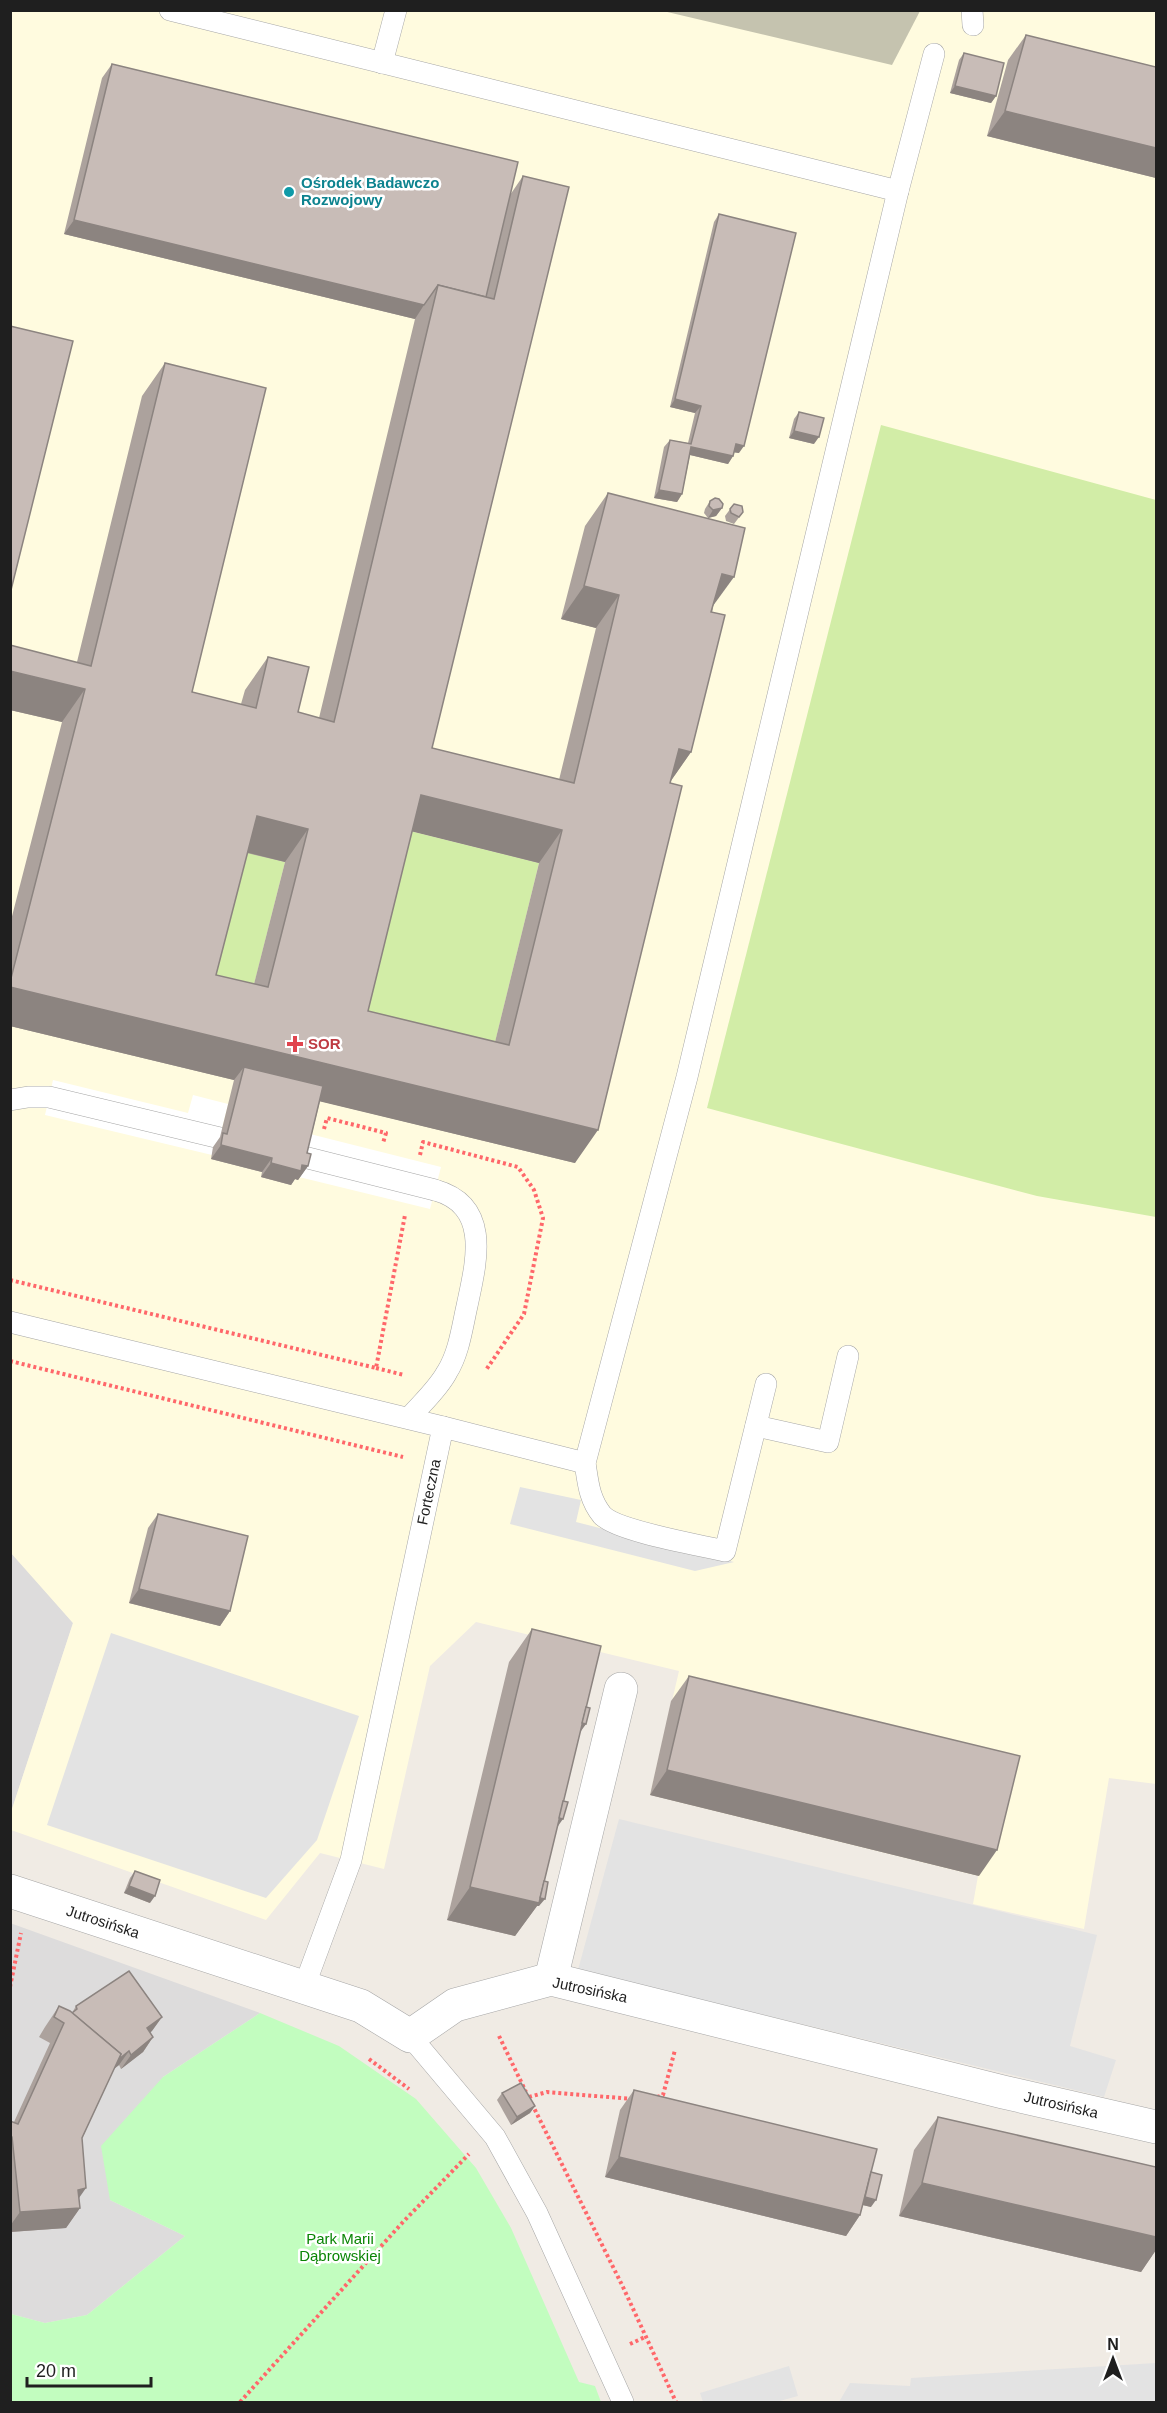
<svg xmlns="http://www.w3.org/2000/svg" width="1167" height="2413" font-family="Helvetica,sans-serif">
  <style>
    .residential { fill: #dddcdc }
    .education { fill: #fffbdf }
    .construction { fill: #c5c3af }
    .grass { fill: #d2eda7 }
    .park { fill: #c2fdbf }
    .parking { fill: #e3e3e3 }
    .pier { fill: #fff }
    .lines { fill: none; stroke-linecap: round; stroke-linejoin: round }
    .lane-casing { stroke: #a6a6a6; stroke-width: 22 }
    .street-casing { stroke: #a6a6a6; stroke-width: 34 }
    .path { stroke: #ff676a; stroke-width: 4; stroke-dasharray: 3 3; stroke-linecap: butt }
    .lane { stroke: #fff; stroke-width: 21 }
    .street { stroke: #fff; stroke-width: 33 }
    .lane-bridge-casing { stroke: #a6a6a6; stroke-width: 22; stroke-linecap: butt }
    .lane-bridge { stroke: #fff; stroke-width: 21 }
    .wall { fill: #aca29d; fill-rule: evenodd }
    .shaded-wall { fill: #8c8480 }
    .building { fill: #c8bcb7; stroke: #8c8480; stroke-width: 1.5; fill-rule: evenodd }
    .culture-dot { fill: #0f9aa8; stroke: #fff; stroke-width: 2 }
    .health-dot { fill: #e0444e; stroke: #fff; stroke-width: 2 }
    .labels { text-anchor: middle; stroke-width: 5; stroke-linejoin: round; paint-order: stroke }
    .culture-label { font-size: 15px; font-weight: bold; fill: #0d838f; stroke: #fff; text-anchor: start }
    .health-label { font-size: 15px; font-weight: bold; fill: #be3a42; stroke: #fff; text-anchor: start }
    .street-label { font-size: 15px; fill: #1f1f1f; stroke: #fff }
    .park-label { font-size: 15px; fill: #0a8505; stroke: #fff }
  </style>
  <rect width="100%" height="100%" fill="#f0ebe4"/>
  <g class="residential">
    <path d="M11,1552L73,1623L11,1812Z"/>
    <path d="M10,1923L260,2013L163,2077L110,2200L185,2236L87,2315L45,2323L11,2314Z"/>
  </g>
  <path class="education" d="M11,11H1156V1784L1109,1778L1084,1929L973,1904L978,1876L650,1795L679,1671L476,1622L430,1666L384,1869L320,1853L266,1920L11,1830V1812L73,1623L10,1552Z"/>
  <path class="construction" d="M663,11H920L892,65Z"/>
  <g class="grass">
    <path d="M881,425L1156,500V1217L1037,1196L707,1108Z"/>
    <path d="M398,828L539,863L486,1079L344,1044Z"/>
    <path d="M233,849L285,862L245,1020L192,1008Z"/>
  </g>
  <path class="park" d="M260,2013L339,2046L416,2099L476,2168L511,2228L579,2382L595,2386L601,2402H11V2314L45,2323L87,2315L185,2236L110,2200L101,2146L163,2077Z"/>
  <g class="parking">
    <path d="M520,1487L581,1500L576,1522L734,1562L695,1571L510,1524Z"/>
    <path d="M111,1633L359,1716L317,1840L266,1898L47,1825Z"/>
    <path d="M619,1819L1097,1935L1070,2046L1116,2060L1104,2097L578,1970Z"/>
    <path d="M1156,2363V2402H839L850,2383L910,2386L911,2378Z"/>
    <path d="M789,2366L798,2396L776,2402H703L700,2393Z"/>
  </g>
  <g class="pier">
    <path d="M53,1080L188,1113L193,1095L228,1104L217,1148L212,1155L45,1115Z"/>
    <path d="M306,1133L441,1167L430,1209L299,1177Z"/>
  </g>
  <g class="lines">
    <defs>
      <g id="lane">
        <path d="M170,10L898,191"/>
        <path d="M972,10L973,25"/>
        <path d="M382,63L396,10"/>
        <path d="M10,1100L28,1097H49L220,1138"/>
        <path d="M10,1322L443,1427L351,1860L304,1987"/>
        <path d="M766,1384L725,1551C700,1545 616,1531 602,1515C589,1499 588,1482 585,1463L687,1077L898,191L934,54"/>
        <path d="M409,1418C422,1403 438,1389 447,1372C459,1353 462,1328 467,1306C476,1263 492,1206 435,1190"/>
        <path d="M756,1426L828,1442L848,1356"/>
        <path d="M443,1427L585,1463"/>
        <path d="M410,2036L495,2137L537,2213L623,2402"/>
      </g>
      <g id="street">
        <path d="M10,1891L361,2006L410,2036L455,2005L551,1979L1003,2092L1156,2127"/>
        <path d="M551,1979L621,1689"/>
      </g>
    </defs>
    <use href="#lane" class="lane-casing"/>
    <use href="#street" class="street-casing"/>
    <g class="path">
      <path d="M324,1129L327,1118L386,1133L383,1143"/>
      <path d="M420,1155L423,1142L518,1167L534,1190L543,1218L524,1314L486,1370"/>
      <path d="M10,1280L376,1368L405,1215"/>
      <path d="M10,1361L403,1457"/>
      <path d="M376,1368L404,1375"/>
      <path d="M10,1987L21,1933"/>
      <path d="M499,2036L526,2092"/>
      <path d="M369,2059L409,2089"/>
      <path d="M529,2097L547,2092L632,2099"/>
      <path d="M657,2097L663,2095L675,2050"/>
      <path d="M532,2104L623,2287L676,2402"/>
      <path d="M630,2344L645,2337"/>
      <path d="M240,2402L403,2222L469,2154"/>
    </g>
    <use href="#lane" class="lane"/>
    <use href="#street" class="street"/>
    <defs>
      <path id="lane-bridge" d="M300,1156L435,1190"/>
    </defs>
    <use href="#lane-bridge" class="lane-bridge-casing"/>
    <use href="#lane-bridge" class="lane-bridge"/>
  </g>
  <g class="wall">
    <path d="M1026,35L1156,67V178L987,136L1008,60Z"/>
    <path d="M964,53L996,96L991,103L950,93L959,60Z"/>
    <path d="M112,64L510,195L523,176L432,748L559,780L596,628L561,619L585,526L608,493L713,607L691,752L670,782L575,1163L320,1101L307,1153L308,1166L298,1180L295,1179L291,1185L261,1177L262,1172L211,1159L213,1147L220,1137L234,1080L10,1026V924L62,722L10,710V671L77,662L142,396L165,363L192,692L241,704L245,690L268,657L298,712L319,718L415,319L64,234L102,78ZM412,831L539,863L495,1042L368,1011ZM247,853L285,862L254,984L216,975Z"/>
    <path d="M719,214L739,453L734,452L733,456L728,464L690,455L682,494L677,502L654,498L664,447L670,440L688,443L695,413L670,407L714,222Z"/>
    <path d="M799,412L814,444L789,438L794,419Z"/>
    <path d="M710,501L722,508L716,516L708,518L704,513L705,509Z"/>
    <path d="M734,504L743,512L734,524L726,521L725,516Z"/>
    <path d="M158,1514L230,1611L220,1626L129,1603L148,1528Z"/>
    <path d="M532,1629L586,1707V1724L580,1731L563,1801L558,1826H557L544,1881L539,1906H537L515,1936L447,1920L509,1662Z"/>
    <path d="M689,1676L979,1876L650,1795L671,1701Z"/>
    <path d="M135,1871L150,1903L124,1893L130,1878Z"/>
    <path d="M59,2006L72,2013L76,2006L162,2017L150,2033L153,2037L143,2052L121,2069L119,2065L114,2069L82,2138L79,2199L80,2208L66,2228L10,2232V2121L14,2122L50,2043L39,2037L45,2027Z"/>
    <path d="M634,2090L871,2172V2207L863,2205L860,2215L846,2236L605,2177L620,2110Z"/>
    <path d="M502,2093L535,2106L530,2113L511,2125L497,2100Z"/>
    <path d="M938,2117L1156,2167V2250L1141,2272L899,2216L914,2150Z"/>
  </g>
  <g class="shaded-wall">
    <path d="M955,86L996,96L991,103L950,93Z"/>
    <path d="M1005,111L1156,148V178L987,136Z"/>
    <path d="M74,220L424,305L415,319L64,234Z"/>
    <path d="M675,399L701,406L695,413L670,407Z"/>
    <path d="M794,431L819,437L814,444L789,438Z"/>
    <path d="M736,444L744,446L739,453L731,452Z"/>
    <path d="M691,447L733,456L728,464L686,454Z"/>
    <path d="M659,490L682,494L677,502L654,498Z"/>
    <path d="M722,508L716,516L708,518L713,510Z"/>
    <path d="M722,574L734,577L710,610Z"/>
    <path d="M584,586L619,595L596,628L561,619Z"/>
    <path d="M10,671L85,689L62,722L10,710Z"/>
    <path d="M679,749L691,752L668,785Z"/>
    <path d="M421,795L562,830L539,863L398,828Z"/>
    <path d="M257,816L308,829L285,862L233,849Z"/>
    <path d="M10,987L598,1130L575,1163L240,1082L244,1067L234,1080L10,1026Z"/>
    <path d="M221,1145L272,1158L262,1172L211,1159Z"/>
    <path d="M271,1163L302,1165L308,1166L298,1180L295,1179L291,1185L261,1177Z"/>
    <path d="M139,1589L230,1611L220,1626L129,1603Z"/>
    <path d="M571,1721L586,1724L581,1731L566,1728Z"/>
    <path d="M667,1770L997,1850L979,1876L650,1795Z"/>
    <path d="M548,1815L563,1819L558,1826L543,1822Z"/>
    <path d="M129,1886L155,1896L150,1903L124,1893Z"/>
    <path d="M470,1887L529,1896L545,1899L539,1906H537L515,1936L447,1920Z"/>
    <path d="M162,2017L152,2031L137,2043L147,2028Z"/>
    <path d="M153,2037L143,2052L121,2069L131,2055Z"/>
    <path d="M129,2051L119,2065L107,2074L117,2060Z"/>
    <path d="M535,2106L530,2113L511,2125L517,2117Z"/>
    <path d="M619,2157L860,2215L846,2236L605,2177Z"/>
    <path d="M922,2183L1156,2237V2250L1141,2272L899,2216Z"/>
    <path d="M86,2188L72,2208H80L66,2228L10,2232V2226L20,2212L78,2190Z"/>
    <path d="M859,2196L876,2200L871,2207L854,2203Z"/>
  </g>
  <g class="building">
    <path d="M1026,35L1156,67V148L1005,111Z"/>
    <path d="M964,53L1004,63L996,96L955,86Z"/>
    <path d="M112,64L518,162L486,297L438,285L424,305L74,220Z"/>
    <path d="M523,176L569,187L432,748L574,783L619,595L584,586L608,493L745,528L734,577L722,574L711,612L725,615L691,752L679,749L670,783L682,786L598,1130L10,987V982L85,689L10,671V645L91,666L165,363L266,388L192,692L256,708L268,657L309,667L298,712L334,722L438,285L494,299ZM421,795L562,830L509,1045L368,1011ZM257,816L308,829L268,987L216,975Z"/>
    <path d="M719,214L796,233L744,446L736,444L733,456L691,447L682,494L659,490L670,440L691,444L701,406L675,399Z"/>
    <path d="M10,326L73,341L10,594Z"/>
    <path d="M799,412L824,418L819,437L794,431Z"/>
    <path d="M715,498L719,499L723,504L722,508L713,510L709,506L710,501Z"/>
    <path d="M734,504L742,506L743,512L739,517L731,513L730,509Z"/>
    <path d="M244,1067L323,1086L307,1153L311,1154L308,1166L302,1165L301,1171L271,1163L272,1158L221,1145L223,1133L227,1134Z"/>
    <path d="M158,1514L248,1536L230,1611L139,1589Z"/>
    <path d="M532,1629L601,1646L539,1903L470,1887Z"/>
    <path d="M689,1676L1020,1756L997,1850L667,1770Z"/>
    <path d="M586,1707L590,1708L586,1724L582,1723Z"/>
    <path d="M563,1801L568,1802L563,1819L559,1818Z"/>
    <path d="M135,1871L160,1880L155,1896L129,1886Z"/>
    <path d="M544,1881L548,1882L545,1899L540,1898Z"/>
    <path d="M129,1971L162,2017L147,2028L153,2037L131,2055L129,2051L119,2059L121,2054L72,2013L77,2009L76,2006Z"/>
    <path d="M59,2006L70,2011L121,2054L82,2138L86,2188L78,2190L80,2208L20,2212L12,2137L10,2136V2121L18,2124L64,2023L54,2017Z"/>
    <path d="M521,2083L535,2106L517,2117L502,2093Z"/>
    <path d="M634,2090L877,2149L860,2215L619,2157Z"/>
    <path d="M938,2117L1156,2167V2237L922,2183Z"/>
    <path d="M871,2172L882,2175L876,2200L865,2197Z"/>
  </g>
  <circle class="culture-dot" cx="289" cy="192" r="6"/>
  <path class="health-dot" d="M292 1035h6v6h6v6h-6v6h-6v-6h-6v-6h6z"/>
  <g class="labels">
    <g class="culture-label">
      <text x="301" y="188">Ośrodek Badawczo<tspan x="301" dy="17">Rozwojowy</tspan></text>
    </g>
    <g class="health-label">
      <text x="308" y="1049">SOR</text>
    </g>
    <g class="street-label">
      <text transform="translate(429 1492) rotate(-78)" y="5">Forteczna</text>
      <text transform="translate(103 1922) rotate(18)" y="5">Jutrosińska</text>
      <text transform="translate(590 1990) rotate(12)" y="5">Jutrosińska</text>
      <text transform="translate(1061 2105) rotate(13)" y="5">Jutrosińska</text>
    </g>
    <g class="park-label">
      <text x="340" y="2244">Park Marii<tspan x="340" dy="17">Dąbrowskiej</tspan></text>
    </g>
  </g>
  <rect width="1167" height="2413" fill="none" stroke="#1f1f1f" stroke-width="24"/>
  <g transform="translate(1113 2359)" stroke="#ffffff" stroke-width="4.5" paint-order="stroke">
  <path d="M0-4.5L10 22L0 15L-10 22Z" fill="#1f1f1f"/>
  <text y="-9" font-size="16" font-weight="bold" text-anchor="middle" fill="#1f1f1f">N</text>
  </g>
  <path d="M27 2377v9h124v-9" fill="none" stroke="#1f1f1f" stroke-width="3"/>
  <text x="36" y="2377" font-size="18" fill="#1f1f1f" stroke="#ffffff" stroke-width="4.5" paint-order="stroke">20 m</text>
</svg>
